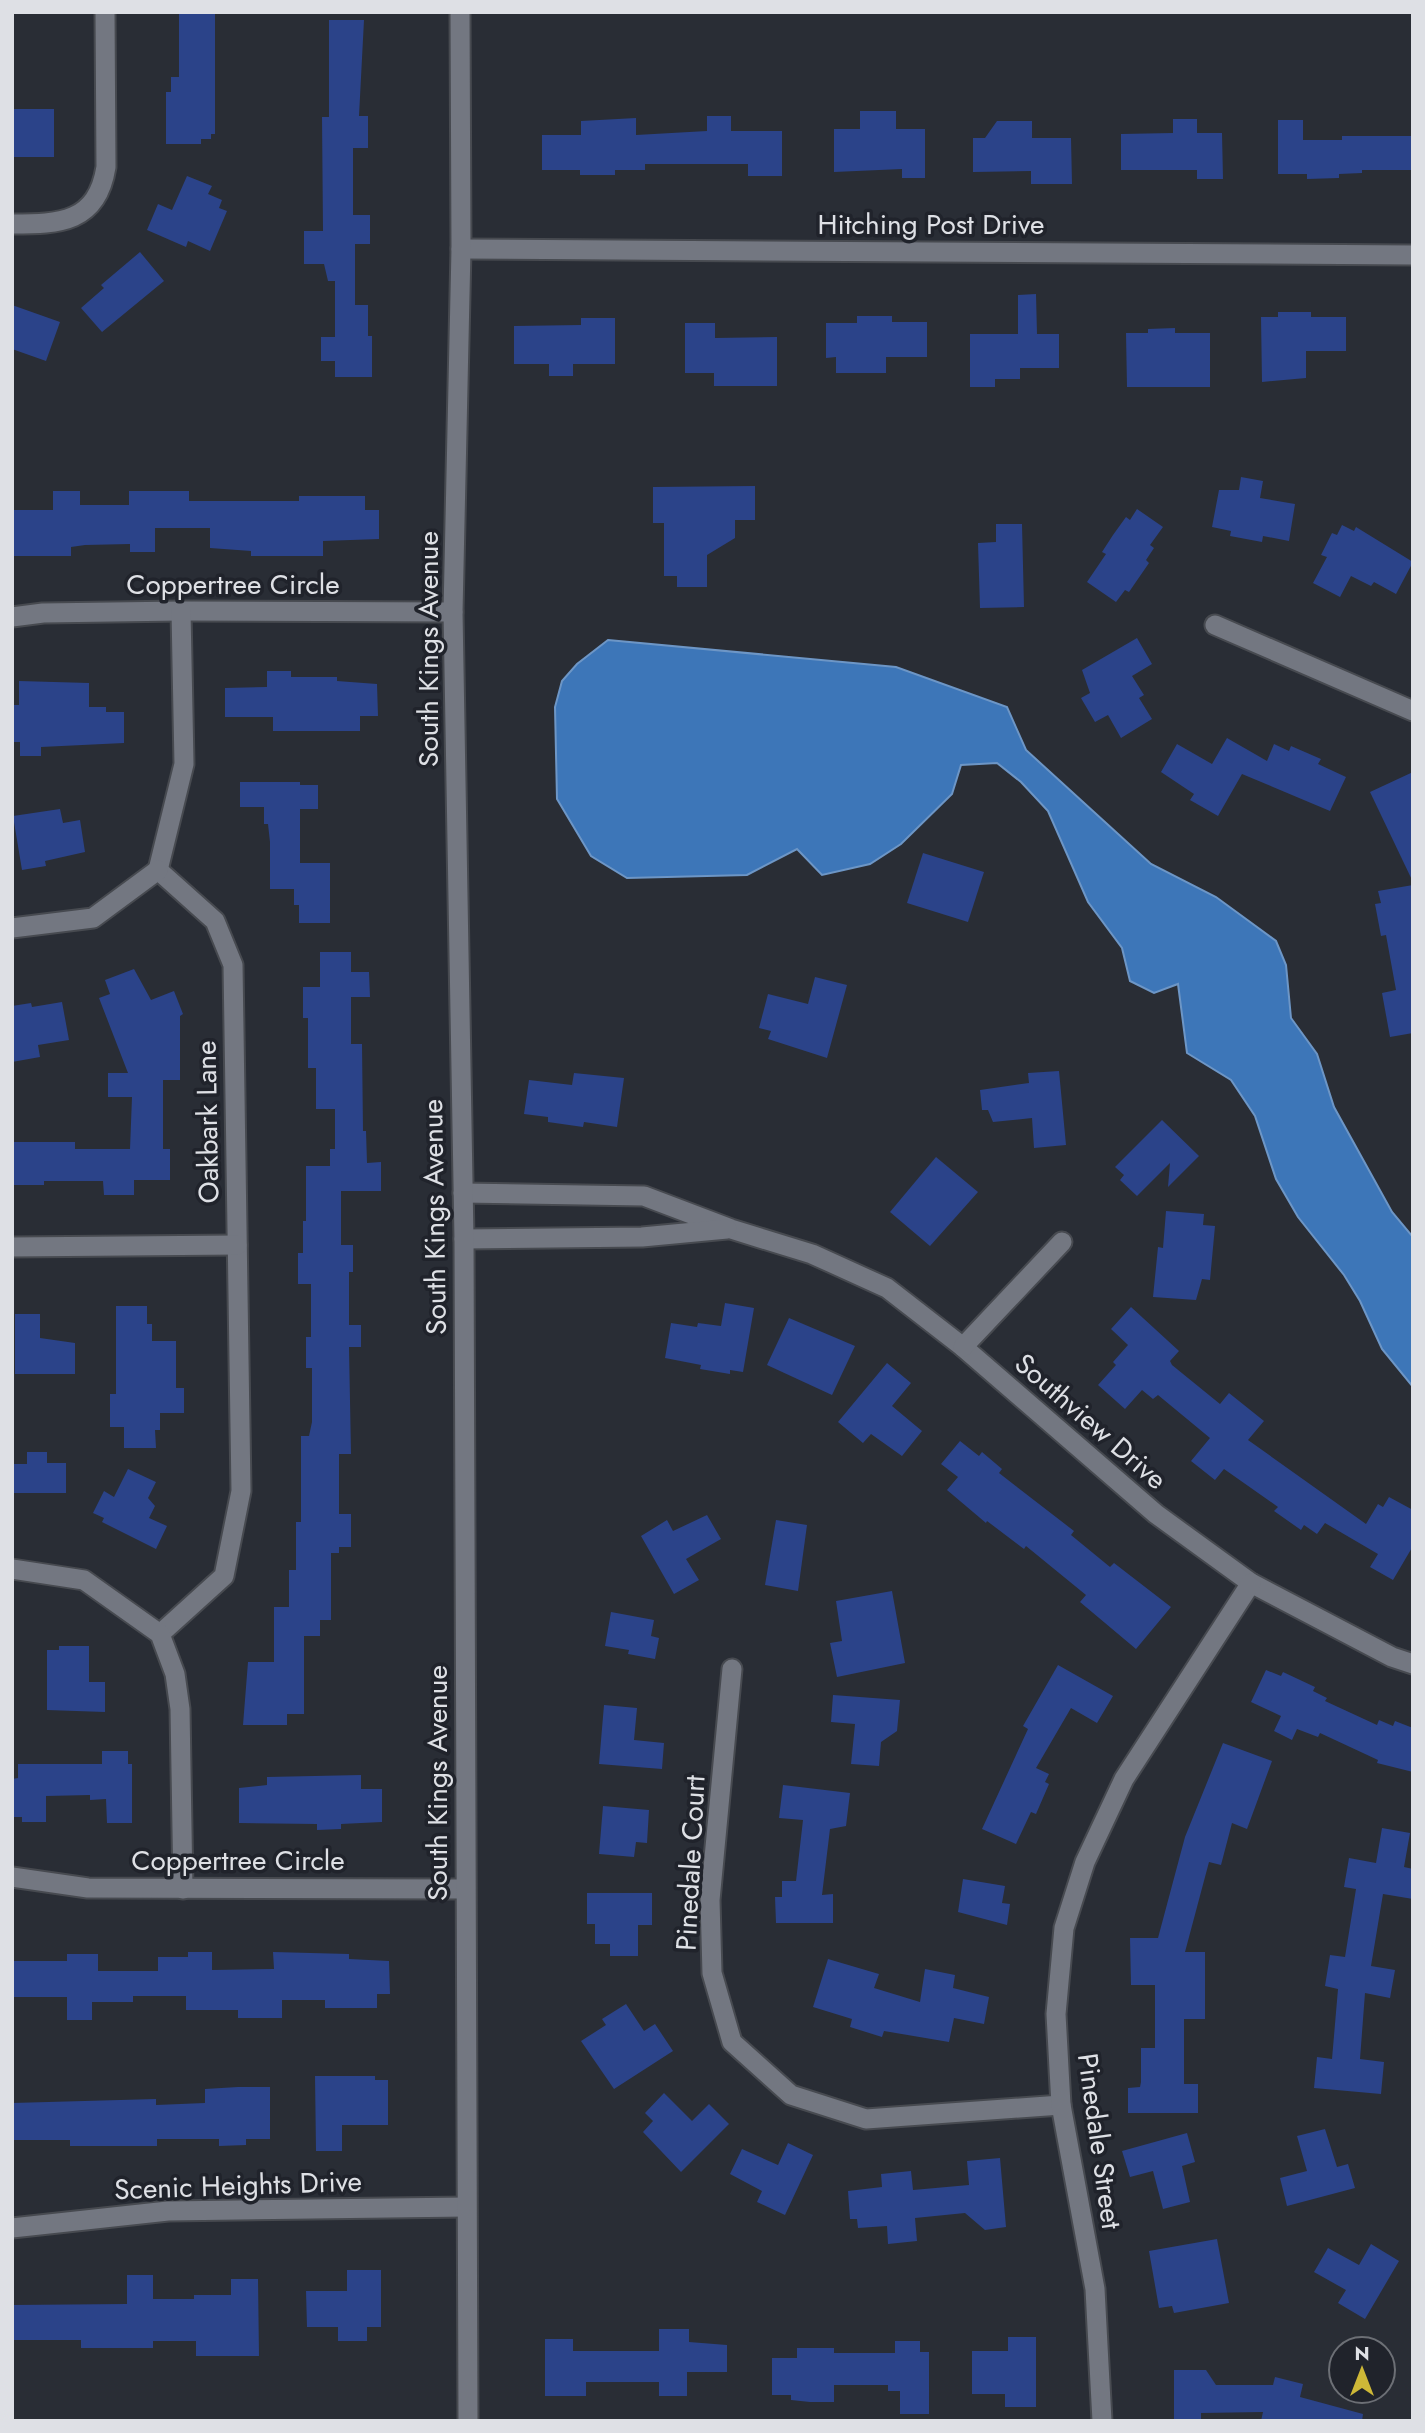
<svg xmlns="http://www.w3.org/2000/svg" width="1425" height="2433" font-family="Jost,sans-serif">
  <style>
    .water { fill: #3d76b8; stroke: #6d96c6; stroke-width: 2 }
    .building { fill: #2b4389 }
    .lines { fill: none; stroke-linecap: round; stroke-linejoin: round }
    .minor-casing { stroke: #474a50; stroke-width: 23 }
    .tertiary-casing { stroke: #474a50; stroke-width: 23 }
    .minor { stroke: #737781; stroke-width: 19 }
    .tertiary { stroke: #737781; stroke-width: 19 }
    .labels { text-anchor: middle; stroke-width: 7; stroke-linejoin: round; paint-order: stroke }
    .street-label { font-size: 28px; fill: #dee0e5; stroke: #20232b }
  </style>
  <rect width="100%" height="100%" fill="#292d35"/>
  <path class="water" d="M608,640L896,667L1007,707L1026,750L1151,864L1216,897L1276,941L1286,965L1291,1018L1317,1054L1334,1107L1392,1212L1413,1237V1387L1382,1349L1360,1301L1344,1275L1298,1217L1276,1179L1255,1116L1231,1080L1187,1053L1178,984L1154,993L1130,981L1122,948L1088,902L1048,811L1021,782L997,763L961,765L952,794L901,844L870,864L822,875L797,849L747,875L627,878L591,856L557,799L555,707L562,681L577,664Z"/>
  <g class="building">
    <path d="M179,12H215V134H211V139H201V144H166V92H171V77H179Z"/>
    <path d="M329,20H364L359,116H368V148H353V215H370V244H355V305H368V336H372V377H335V361H321V337H335V281H328L324,264H304V231H323L322,117H329Z"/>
    <rect x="12" y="109" width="42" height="48"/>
    <path d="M860,111H896V129H925V178H902V169L834,172V129H860Z"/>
    <path d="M707,116H731V131H782V176H748V164H645V170H615V175H580V170H542V135H581V121L636,118V135L707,131Z"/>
    <path d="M1173,119H1197V133H1222L1223,179H1197V170H1121V134L1173,133Z"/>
    <path d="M1278,120H1303V140H1342V136H1413V170H1362V173L1339,174V178L1307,179V174H1278Z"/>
    <path d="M997,121H1032V138H1071L1072,184H1031V171L973,172V138H985Z"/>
    <path d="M187,176L212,186L208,194L222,200L219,208L227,211L210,251L188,241L186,247L147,230L158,204L172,210Z"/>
    <path d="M140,252L164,281L102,332L81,308L104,288L101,285Z"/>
    <path d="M1036,294L1037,334H1059V368H1020V379H995V387H970V334H1018V295Z"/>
    <path d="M12,305L60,322L46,361L12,349Z"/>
    <path d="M1278,312H1311V317H1346V351H1306V378L1262,382L1261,317H1278Z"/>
    <path d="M857,316H892V322H927V357H886V373H836V357L826,358V323H857Z"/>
    <path d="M581,318H615V364H573V376H549V364H514V326L581,325Z"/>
    <path d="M685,323H715V338L777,337V386H714V373H685Z"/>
    <path d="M1175,328V333H1210V387H1127L1126,333H1148V329Z"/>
    <path d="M1241,477L1263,481L1260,498L1295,504L1289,541L1263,536L1262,542L1230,536L1231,531L1212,527L1219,490H1239Z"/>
    <path d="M755,486V520H735V538L707,555V587H677V576H664V523H653V487Z"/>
    <path d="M53,491H80V505H129V491H189V501H299V496H365V510H379V539L323,541V556H251V551L210,548V528H155V552H130V544L85,545L71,547V556H12V510H53Z"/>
    <path d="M1137,509L1163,527L1150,545L1154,548L1146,560L1149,563L1129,592L1125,590L1116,602L1087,582L1106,554L1102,552L1113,535L1126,517L1130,520Z"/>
    <path d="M996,524H1022L1024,607L980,608L978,543L996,542Z"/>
    <path d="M1342,525L1354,531L1356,527L1413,562L1396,594L1374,582L1371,586L1351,576L1340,597L1313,583L1327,557L1321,555L1332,533L1337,535Z"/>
    <path d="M1137,638L1152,664L1132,676L1144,695L1139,698L1152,719L1121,738L1108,715L1095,722L1081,698L1090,693L1082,670Z"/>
    <path d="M267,671H291V677H337V681L377,684L378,716H360V731H273V717H225V688L267,687Z"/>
    <path d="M19,681L89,683V707H106V712H124V743L41,747V756H20V742H12V705H19Z"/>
    <path d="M1227,738L1267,761L1274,744L1289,751L1291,746L1321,759L1318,764L1346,777L1330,811L1242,774L1218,816L1190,800L1194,794L1161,772L1177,744L1212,764Z"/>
    <path d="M1413,772V882L1370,792Z"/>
    <path d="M240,782H300V785H318V809H300V863H330V923H299V905H294V889H270V842L268,824H264V807H240Z"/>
    <path d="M60,809L63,823L80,820L85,852L45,861L46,866L22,870L13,816Z"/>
    <path d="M923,853L984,872L968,922L907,903Z"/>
    <path d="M1413,885V1033L1390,1037L1382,993L1396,990L1386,935L1381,936L1375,904L1381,903L1378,891Z"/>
    <path d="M320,952H351V972H369L370,997H351V1044H362L363,1131H366L367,1163L381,1162V1191H341V1245H353V1272H349V1325H361V1347H349L351,1454H339V1514H351V1547H339V1553H331V1620H320V1636H304V1714H287V1725H243L248,1662H274V1607H289V1570H296V1522H301V1436H309L312,1422V1368H306V1337H311V1284H298V1253H303V1221H306V1166H330V1149H335V1109H316V1068H308V1018H303V987H320Z"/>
    <path d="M134,969L151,1000L174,991L183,1014L180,1016V1080H163V1149H170V1180H134V1195H104L103,1181H44V1185H12V1142H75V1149H130L132,1097H108V1073H128L99,998L110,994L105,980Z"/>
    <path d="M815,977L847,985L827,1058L768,1039L771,1031L759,1028L768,994L808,1004Z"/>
    <path d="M62,1002L69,1040L38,1045L40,1057L12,1062V1006L31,1003L32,1007Z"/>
    <path d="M1059,1071L1066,1145L1034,1148L1032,1118L993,1122L988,1110H982L980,1090L1029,1083L1028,1073Z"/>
    <path d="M574,1073L624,1078L617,1127L584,1122L583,1127L548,1122V1117L524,1114L529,1080L572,1085Z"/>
    <path d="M1162,1120L1199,1156L1168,1187L1170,1163L1137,1196L1120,1180L1124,1175L1115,1167Z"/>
    <path d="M936,1157L978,1192L930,1246L890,1212Z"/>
    <path d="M1166,1211L1204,1214L1203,1225L1215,1226L1210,1280L1202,1279L1196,1300L1153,1297L1158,1247L1163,1248Z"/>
    <path d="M725,1303L754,1308L743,1372L730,1370V1374L700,1369L701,1365L665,1358L671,1323L697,1327L698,1323L721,1326Z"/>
    <path d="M116,1306H147V1324H152V1341H176V1388H184V1413H160V1430H155L156,1448H124V1427H110V1394H116Z"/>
    <path d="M1131,1307L1179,1351L1170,1361L1172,1365L1220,1404L1229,1393L1264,1421L1248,1440L1366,1524L1378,1504L1383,1507L1389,1497L1413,1510V1546L1393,1580L1370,1567L1378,1554L1325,1523L1317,1534L1304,1525L1301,1530L1274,1511L1278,1507L1224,1469L1215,1480L1191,1461L1210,1438L1158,1395L1153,1399L1142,1390L1125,1409L1098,1385L1116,1365L1113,1362L1128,1345L1111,1329Z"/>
    <path d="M15,1314H40V1338L75,1343V1374H15Z"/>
    <path d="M789,1318L855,1346L832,1395L767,1365Z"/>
    <path d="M887,1363L911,1383L892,1406L922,1431L902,1456L871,1434L863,1443L838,1422Z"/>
    <path d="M960,1441L979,1456L982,1452L1002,1469L999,1473L1074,1531L1071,1535L1110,1567L1114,1563L1171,1607L1136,1649L1080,1602L1086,1595L1026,1546L1024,1549L987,1521L986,1523L947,1490L958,1477L941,1464Z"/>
    <path d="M27,1452H47V1463H66V1493H12V1464H27Z"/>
    <path d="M128,1469L156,1482L148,1498L155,1506L149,1518L167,1526L156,1549L102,1522L104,1518L93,1513L104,1491L114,1497Z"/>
    <path d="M707,1515L721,1539L686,1559L699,1580L674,1594L641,1536L667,1520L673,1531Z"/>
    <path d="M776,1520L807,1525L798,1591L765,1585Z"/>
    <path d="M892,1591L905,1663L837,1677L830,1643L842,1641L836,1601Z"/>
    <path d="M611,1612L654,1620L651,1636L659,1638L655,1659L628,1654L629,1650L605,1646Z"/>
    <path d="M59,1646H89V1682H105V1712L47,1710V1650H59Z"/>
    <path d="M1058,1665L1113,1696L1097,1723L1071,1708L1036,1768L1049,1774L1045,1782L1049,1784L1036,1814L1031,1812L1016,1844L982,1829L1028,1729L1023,1726Z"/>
    <path d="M1266,1670L1281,1676L1283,1672L1315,1687L1313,1691L1327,1698L1325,1701L1377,1725L1379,1720L1393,1726L1395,1721L1413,1728V1772L1377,1763L1378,1760L1320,1733L1318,1737L1297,1729L1292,1740L1274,1731L1281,1716L1251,1702Z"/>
    <path d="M833,1695L900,1700L897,1731L881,1742L879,1766L851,1764L855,1724L831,1722Z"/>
    <path d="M604,1705L637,1708L634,1740L664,1743L662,1769L599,1764Z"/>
    <path d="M1223,1743L1272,1761L1247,1829L1232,1823L1221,1865L1209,1862L1185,1952H1205V2019H1184V2084H1198V2113H1128V2088L1140,2087L1141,2082V2048H1155V1985H1131L1130,1938H1158L1185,1837Z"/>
    <path d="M102,1751H128V1764H132V1823H107L106,1799L90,1800V1795L46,1796V1822H22V1817H12V1779L18,1778V1764H102Z"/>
    <path d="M361,1775V1789H382V1822L341,1824V1829L317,1830V1824L239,1823V1788L267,1785V1777Z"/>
    <path d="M783,1785L850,1793L846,1826L830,1829L822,1895L833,1894V1923H776L775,1897H782V1881H796L803,1820L779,1818Z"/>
    <path d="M603,1806L649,1810L647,1843L636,1842L634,1857L599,1854Z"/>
    <path d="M1382,1828L1410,1833L1404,1867L1413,1869V1899L1383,1894L1371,1966L1395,1970L1390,1998L1365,1993L1360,2059L1384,2062L1381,2094L1314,2088L1317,2057L1332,2059L1338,1989L1325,1986L1330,1955L1345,1957L1356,1889L1344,1887L1349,1858L1376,1863Z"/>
    <path d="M963,1879L1005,1886L1002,1903L1010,1904L1007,1925L958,1912Z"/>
    <path d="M587,1893H652V1925H638V1956H610V1944H595V1924H587Z"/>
    <path d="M188,1952H212V1970L274,1969L273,1952L349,1954V1959L389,1961L390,1994H377V2008H325V2000H282V2018H238V2010H186V1996H133V2002H92V2020H67V1997H12V1961H67V1954H98V1971H158V1957H188Z"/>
    <path d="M828,1959L879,1974L874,1988L920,2002L925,1969L955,1975L953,1988L989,1997L984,2024L954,2018L949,2042L884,2031L882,2037L850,2027L852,2019L813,2007Z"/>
    <path d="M626,2004L644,2031L655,2024L673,2051L614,2089L581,2041L606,2025L602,2019Z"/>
    <path d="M315,2076H375V2080H388V2125H342V2151H316Z"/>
    <path d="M238,2087H270V2139H246V2145L219,2146V2139H157V2146H70V2140H12V2103L156,2099V2105L205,2103V2089Z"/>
    <path d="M664,2093L692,2121L709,2104L729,2124L681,2172L643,2132L653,2121L645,2113Z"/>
    <path d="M1325,2129L1337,2167L1348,2164L1355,2188L1287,2206L1280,2178L1307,2171L1297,2136Z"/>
    <path d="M1187,2133L1195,2162L1182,2166L1190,2202L1163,2209L1153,2171L1130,2177L1122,2151Z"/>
    <path d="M788,2143L813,2155L785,2215L757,2202L762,2191L730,2174L742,2149L778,2165Z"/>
    <path d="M1000,2158L1006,2227L985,2230L965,2213L915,2218L917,2241L888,2244L887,2226L858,2228L857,2219H850L848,2191L882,2187L881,2174L911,2171L913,2190L969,2185L967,2161Z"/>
    <path d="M1217,2239L1229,2303L1174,2313L1172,2306L1159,2308L1149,2251Z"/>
    <path d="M1371,2244L1399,2261L1365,2319L1338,2303L1346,2290L1314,2272L1328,2248L1359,2265Z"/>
    <path d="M347,2270H381V2327H367V2341H338V2327H307L306,2291H347Z"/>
    <path d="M127,2275H153V2299H194V2295H231V2279H258L259,2356H196V2341H153V2348H81V2340H12V2305L127,2304Z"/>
    <path d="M659,2329H689V2342L727,2345V2372H687V2396H659V2382H586V2396H545V2339H573V2351H659Z"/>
    <path d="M1008,2337H1036V2407H1005V2394H972V2351H1008Z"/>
    <path d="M895,2341H920V2352H929V2414H900V2391H888V2385H834V2402H810L791,2400V2395H772V2358H797V2348H834V2353H895Z"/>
    <path d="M1174,2370H1206L1216,2385H1273L1275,2377L1303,2384L1300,2397L1363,2414L1362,2421H1261L1263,2412L1201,2413V2421H1174Z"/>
  </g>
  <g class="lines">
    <defs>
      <g id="minor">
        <path d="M12,224C60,224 97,223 106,167L105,12"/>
        <path d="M461,249L1413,255"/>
        <path d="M12,617L43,613L181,611L453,612"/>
        <path d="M1215,625L1413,711"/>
        <path d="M158,870L215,921L233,965L241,1491L224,1576L160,1634"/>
        <path d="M158,870L184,764L181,611"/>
        <path d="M12,928L93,918L158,870"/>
        <path d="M463,1193L644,1196L731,1229L812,1254L887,1288L963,1347L1156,1514L1251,1583L1392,1657L1413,1664"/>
        <path d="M464,1239L642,1237L727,1229"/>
        <path d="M12,1247L237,1245"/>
        <path d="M963,1347L1062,1242"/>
        <path d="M12,1569L84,1580L160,1634L175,1674L180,1709L183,1889"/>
        <path d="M732,1669L710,1900L712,1973L732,2042L791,2095L866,2119L1061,2105"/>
        <path d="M12,1877L88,1888L465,1889"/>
        <path d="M12,2228L168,2211L466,2207"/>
        <path d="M1102,2421L1095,2289L1061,2105L1056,2014L1064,1928L1085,1862L1124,1779L1251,1583"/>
      </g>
      <path id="tertiary" d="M460,12L461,249L453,612L464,1239L468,2421"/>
    </defs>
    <use href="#minor" class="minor-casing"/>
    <use href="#tertiary" class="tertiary-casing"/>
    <use href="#minor" class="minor"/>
    <use href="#tertiary" class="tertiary"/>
  </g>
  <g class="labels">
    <g class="street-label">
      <text x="931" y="234">Hitching Post Drive</text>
      <text x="233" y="594">Coppertree Circle</text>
      <text transform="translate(428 649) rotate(-90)" y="10">South Kings Avenue</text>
      <text transform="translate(207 1122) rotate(-91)" y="10">Oakbark Lane</text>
      <text transform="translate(434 1217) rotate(-91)" y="10">South Kings Avenue</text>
      <text transform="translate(1091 1421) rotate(41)" y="10">Southview Drive</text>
      <text transform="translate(437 1783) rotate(-90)" y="10">South Kings Avenue</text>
      <text x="238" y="1870">Coppertree Circle</text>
      <text transform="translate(690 1863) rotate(-87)" y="10">Pinedale Court</text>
      <text transform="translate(1100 2141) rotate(82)" y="10">Pinedale Street</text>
      <text transform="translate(238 2185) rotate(-2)" y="10">Scenic Heights Drive</text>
    </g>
  </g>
  <rect width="1425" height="2433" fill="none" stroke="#dee0e5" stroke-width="28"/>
  <g transform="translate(1362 2370)"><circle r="33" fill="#20232b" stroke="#6c6f75" stroke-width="2"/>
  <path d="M0-5L12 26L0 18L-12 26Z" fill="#ceb837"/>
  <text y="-10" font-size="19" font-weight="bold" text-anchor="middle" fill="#dee0e5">N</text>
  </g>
</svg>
